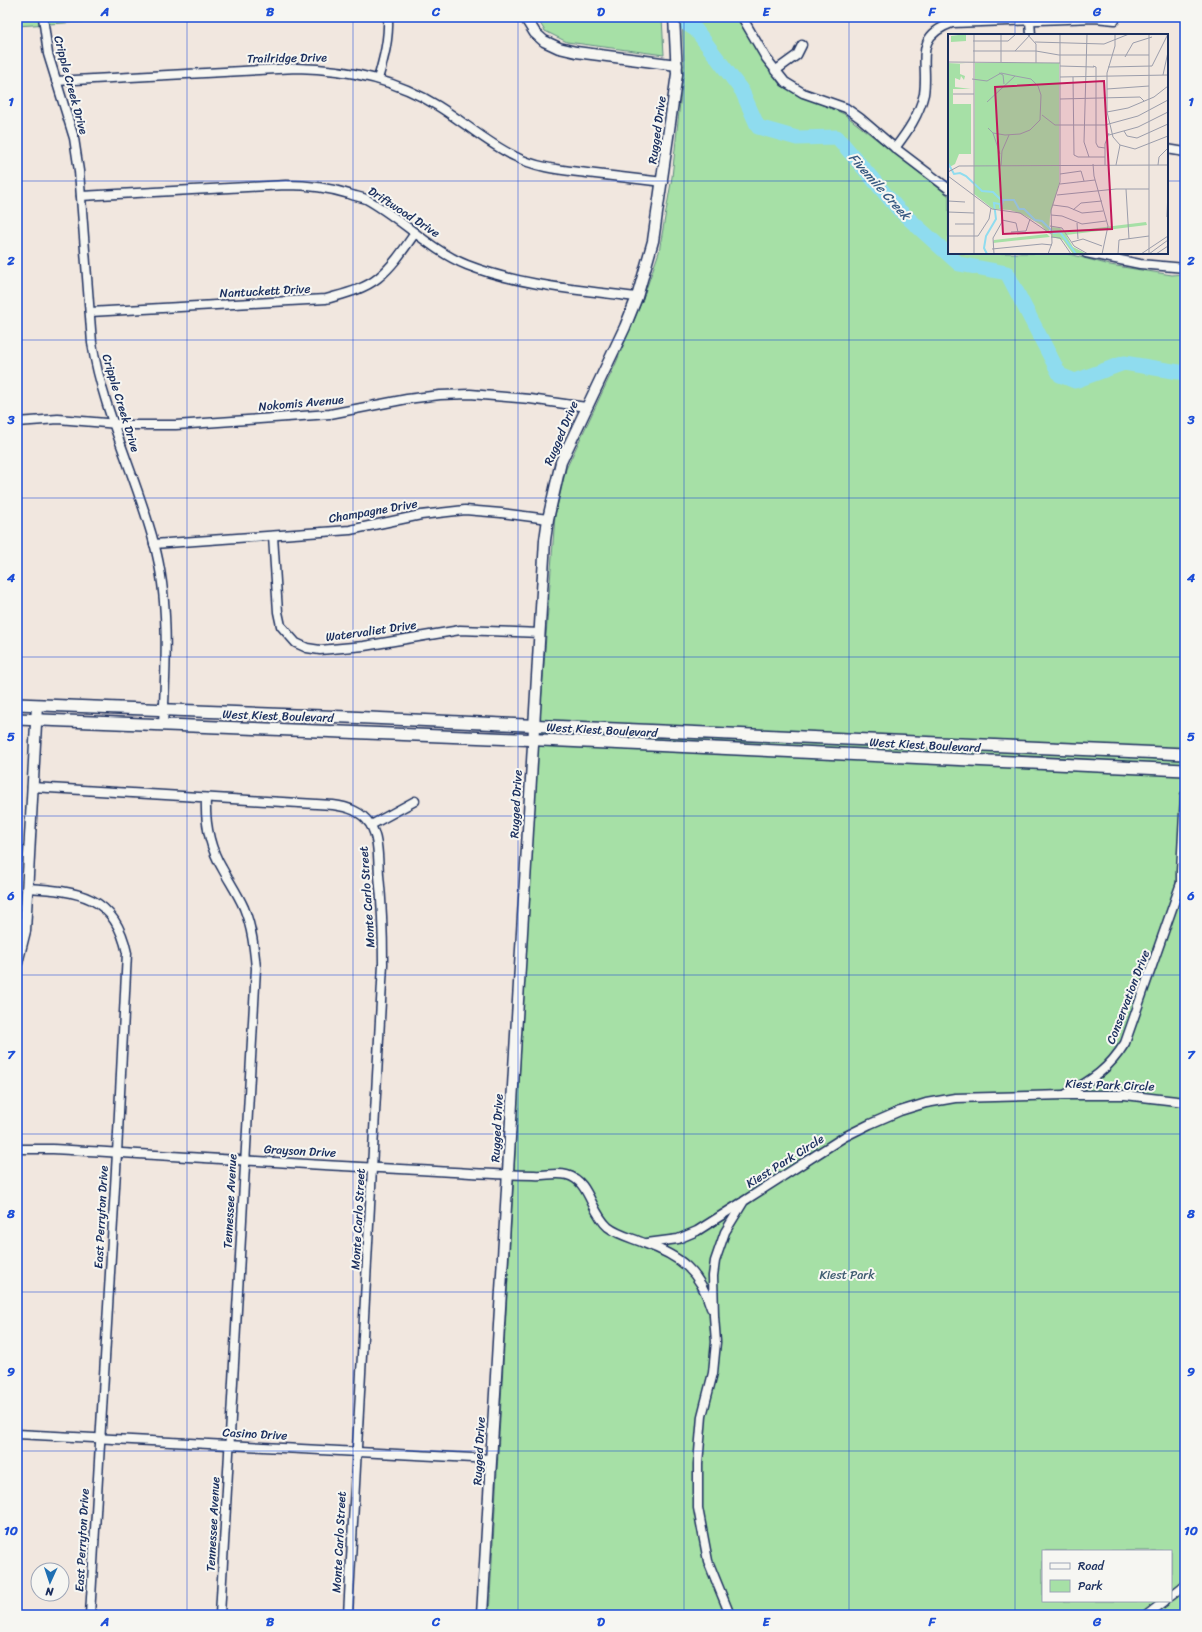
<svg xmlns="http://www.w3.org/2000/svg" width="1202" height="1632" font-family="Sriracha,sans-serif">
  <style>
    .green { fill: #a6e0a6; stroke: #608882; fill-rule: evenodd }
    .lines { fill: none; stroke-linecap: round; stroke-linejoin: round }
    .river { stroke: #8fdcef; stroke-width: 15 }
    .minor-casing { stroke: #1b2f5e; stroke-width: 11 }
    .tertiary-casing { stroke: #1b2f5e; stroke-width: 13 }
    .secondary-casing { stroke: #1b2f5e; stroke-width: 14 }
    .minor { stroke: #f6f6f2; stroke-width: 8 }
    .tertiary { stroke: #f6f6f2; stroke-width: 10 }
    .secondary { stroke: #f6f6f2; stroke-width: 11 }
    .grid { fill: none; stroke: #1d4ed8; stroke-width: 1; stroke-opacity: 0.55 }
    .labels { text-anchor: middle; stroke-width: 4; stroke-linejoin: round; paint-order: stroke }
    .street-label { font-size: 12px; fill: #1b2f5e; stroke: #f6f6f2 }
    .park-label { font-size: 12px; fill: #3e5b70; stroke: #f6f6f2 }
    .water-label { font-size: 13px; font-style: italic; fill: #385a82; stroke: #f6f6f2 }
    .inset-river { fill: none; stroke: #8fdcef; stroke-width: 2 }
    .inset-road { fill: none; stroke: #9b9dab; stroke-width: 1 }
    .view { fill: #c2185b; fill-opacity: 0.15; stroke: #c2185b; stroke-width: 2 }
    .inset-edge { fill: none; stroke: #1b2f5e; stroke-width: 2 }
    .neatline { fill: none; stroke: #1d4ed8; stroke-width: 1.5 }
    .grid-label { font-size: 13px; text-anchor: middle; font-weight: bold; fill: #1d4ed8 }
  </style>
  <rect width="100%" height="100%" fill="#f1e7df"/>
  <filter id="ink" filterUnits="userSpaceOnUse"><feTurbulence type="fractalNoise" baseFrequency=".025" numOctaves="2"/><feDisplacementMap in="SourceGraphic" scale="8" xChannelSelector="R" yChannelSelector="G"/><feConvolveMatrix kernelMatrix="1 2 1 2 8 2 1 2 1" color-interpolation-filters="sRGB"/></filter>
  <g filter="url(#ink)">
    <g class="green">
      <path d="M17,17H160L17,26Z"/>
      <path d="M536,17H662L664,55L567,42L545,31Z"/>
      <path d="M682,17H736L780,85L844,114L949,196V253H1065L1110,265L1172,275L1185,274V1615H489L538,744L555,516L566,469L616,363L643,298L659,252L672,177L684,65ZM1043,1551H1171V1601H1043Z"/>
    </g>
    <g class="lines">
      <path class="river" d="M676,17L696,30L742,91L758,127L797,138L837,137L898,209L959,264L1007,273L1060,375L1075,381L1124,363L1185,373"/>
      <defs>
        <g id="minor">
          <path d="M43,17L48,54L74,138L79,171L92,343C103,412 136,475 154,543C170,600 166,666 163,725"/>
          <path d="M742,17L766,58L785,82L803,93L846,108L860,118L895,148L949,189"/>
          <path d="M1030,21L1031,35"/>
          <path d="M775,71L797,55L802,45"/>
          <path d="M378,79C384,58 389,39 388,17"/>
          <path d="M56,81L297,68C347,69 395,79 438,106C464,122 487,143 514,156C536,168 563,170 587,173C612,176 638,179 663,182"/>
          <path d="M895,148C908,131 919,115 924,94C929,62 912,37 952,23L1095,18L1115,20"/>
          <path d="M1167,149L1185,152"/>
          <path d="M81,196L286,185C309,185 327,187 349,194C354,196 361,197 366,199C401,218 431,251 467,265C521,286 581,290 637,297"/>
          <path d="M1086,253L1140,264L1185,268"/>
          <path d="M90,312L326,299C343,294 363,290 378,278C393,266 404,249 415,233"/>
          <path d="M17,422L58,419L130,425H176L330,414L407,399L440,395L470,394L530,399L586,407"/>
          <path d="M273,536L278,612L281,626L296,643L307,648L320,650L364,646L460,630L540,633"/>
          <path d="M154,544L350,530L421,515L465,510L501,513L548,519"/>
          <path d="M32,787L333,805C348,807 361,811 370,824C379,838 378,859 379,875C382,904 383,934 383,964L348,1615"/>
          <path d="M1185,795L1181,871V883L1185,895"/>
          <path d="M206,798C205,823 209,846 222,868C229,881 238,894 244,908C252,928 254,947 256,968L220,1615"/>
          <path d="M371,825L415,801"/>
          <path d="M27,888C78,891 115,895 127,953L117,1153L90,1615"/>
          <path d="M1066,1094C1092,1080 1109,1069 1125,1043L1181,883"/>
          <path d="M17,1149H53C181,1156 309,1165 436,1171C469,1173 502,1175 534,1175C545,1176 556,1172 567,1175C590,1181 590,1211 608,1227C618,1235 632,1238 644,1243C680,1256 700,1271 711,1308"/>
          <path d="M647,1243L678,1239L697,1231L741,1203"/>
          <path d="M17,1434L492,1459"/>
          <path d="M1171,1596L1185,1585"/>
          <path d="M730,1615L708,1561L698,1508V1464L702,1416L713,1373L716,1342L714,1316L713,1276L715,1261L725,1232L744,1201L844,1137L870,1124L900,1111L926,1103L955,1098L1064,1095H1125L1185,1102"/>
          <path d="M1147,1615L1165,1601"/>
        </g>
        <g id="tertiary">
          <path d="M525,17L535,33L544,41L559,48L576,52L677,65"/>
          <path d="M17,963L25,931L37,705"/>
          <path d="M482,1615L545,540L548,519L561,462L625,327L637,297L653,241L677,74L674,17"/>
        </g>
        <g id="secondary">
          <path d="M17,704L347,717L1185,754"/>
          <path d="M17,719L542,740L1185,770"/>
        </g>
      </defs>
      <use href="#minor" class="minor-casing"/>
      <use href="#tertiary" class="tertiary-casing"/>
      <use href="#secondary" class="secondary-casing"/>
      <use href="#minor" class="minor"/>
      <use href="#tertiary" class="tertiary"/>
      <use href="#secondary" class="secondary"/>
    </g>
  </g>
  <path class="grid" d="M187,17V1615M353,17V1615M518,17V1615M684,17V1615M849,17V1615M1015,17V35M17,181H949M1167,181H1185M1015,253V1615M17,340H1185M17,498H1185M17,657H1185M17,816H1185M17,975H1185M17,1134H1185M17,1292H1185M17,1451H1185"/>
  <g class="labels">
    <g class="street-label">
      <text transform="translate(287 58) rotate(-1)" y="4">Trailridge Drive</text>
      <text transform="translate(71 85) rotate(75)" y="4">Cripple Creek Drive</text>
      <text transform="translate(657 130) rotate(-82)" y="4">Rugged Drive</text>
      <text transform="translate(404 212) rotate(33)" y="4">Driftwood Drive</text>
      <text transform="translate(265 291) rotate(-3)" y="4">Nantuckett Drive</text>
      <text transform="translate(121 403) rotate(73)" y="4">Cripple Creek Drive</text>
      <text transform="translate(301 403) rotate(-5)" y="4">Nokomis Avenue</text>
      <text transform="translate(561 433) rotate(-67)" y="4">Rugged Drive</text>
      <text transform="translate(373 511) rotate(-10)" y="4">Champagne Drive</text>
      <text transform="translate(371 631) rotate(-8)" y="4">Watervaliet Drive</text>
      <text transform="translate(278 716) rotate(2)" y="4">West Kiest Boulevard</text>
      <text transform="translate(602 730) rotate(3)" y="4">West Kiest Boulevard</text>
      <text transform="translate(925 745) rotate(3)" y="4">West Kiest Boulevard</text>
      <text transform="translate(516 804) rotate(-87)" y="4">Rugged Drive</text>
      <text transform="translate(367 897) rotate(-94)" y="4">Monte Carlo Street</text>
      <text transform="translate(1128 997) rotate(-69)" y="4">Conservation Drive</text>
      <text transform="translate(1110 1085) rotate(2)" y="4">Kiest Park Circle</text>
      <text transform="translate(497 1128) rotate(-87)" y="4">Rugged Drive</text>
      <text transform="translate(300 1151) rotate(3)" y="4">Grayson Drive</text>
      <text transform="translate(785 1161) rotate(-32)" y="4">Kiest Park Circle</text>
      <text transform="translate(230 1201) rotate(-87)" y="4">Tennessee Avenue</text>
      <text transform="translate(101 1217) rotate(-87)" y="4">East Perryton Drive</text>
      <text transform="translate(358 1219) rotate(-87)" y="4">Monte Carlo Street</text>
      <text transform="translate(255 1434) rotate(3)" y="4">Casino Drive</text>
      <text transform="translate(479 1451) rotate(-87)" y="4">Rugged Drive</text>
      <text transform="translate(213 1524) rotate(-87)" y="4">Tennessee Avenue</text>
      <text transform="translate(82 1540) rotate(-87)" y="4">East Perryton Drive</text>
      <text transform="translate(339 1542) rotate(-87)" y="4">Monte Carlo Street</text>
    </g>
    <g class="park-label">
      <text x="847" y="1279">Kiest Park</text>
    </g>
    <g class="water-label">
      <text transform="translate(880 186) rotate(48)" y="5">Fivemile Creek</text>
    </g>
  </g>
  <g transform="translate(948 34)">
    <rect width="220" height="220" fill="#f1e7df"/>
    <path d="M18,0V7L3,8V2ZM0,29L18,30H12V40L17,42L16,46L13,42L12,46L7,44V53L23,55H5V70H23V120H11L7,130L0,134ZM27,29H111V150L102,182L101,200L93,191L76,181L62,176L45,175L26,160ZM198,188L199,191L118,201L125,213L139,220H125L115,206L104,203L103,193L112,194L116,198ZM99,200L102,203L45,209L46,206Z" fill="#a6e0a6"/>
    <path class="inset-river" d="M0,129L6,140L12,139L18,142L34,157L45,158L53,166H66L71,175H76L87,186L94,187L106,199L112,198L128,220M39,220L36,214L38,202L48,185L46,169L52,170V174L55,167"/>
    <path class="inset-road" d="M26,0V220M53,0V28M79,0L88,10V29M139,0L136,108L141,123M167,0V12L159,39V78L165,103L172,111L187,115L220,102M25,7H60L68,0M87,8L156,10L181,0M25,17H67L83,0M67,17H88L111,21H201M177,23L185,9L204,3M0,28L112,29M112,32L146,33M145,32L148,33V109L150,113L157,114M160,33L204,32L220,0M51,39L55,41L56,50M215,41L220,18M112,43L220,41M125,43L126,121L130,123H157M24,45L39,47L53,39L67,42M159,55L201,52M5,60H26M112,65L192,63L196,67M39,68L67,42L83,45L90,52L93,61L92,86L82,96L72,100L57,101L45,99L40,94M159,78L180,74L206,63L220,52M94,81L107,91H157L190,82L220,66M176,97L179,102L189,104L220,90M45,99L52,120M161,101L190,93L220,78M145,130L146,142L160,192L154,220M157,131V110L161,99M168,131L172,111M210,131L211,123L220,114M53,132L54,117L61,101M0,138L11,132L220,131M112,140L133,137L136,147M0,142L44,175L72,179L103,200M112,150L147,146M178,155L181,205M109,161L168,155H201M0,167L17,168M105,171L120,173L134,179L155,177M125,176L133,169L154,167M0,178L26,179M103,181L114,182L134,190L158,187M219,183L220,154M54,186L68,189L70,198M129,189L130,205M7,190H26M102,192L114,194L126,212L140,220M63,198L78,197L82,185M0,202H30L41,185L43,174M103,203L112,204L123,220M124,208L135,205L154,212M44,215L94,210L104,211M46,220L45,204L54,188V176M100,220L104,209L103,176L112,148V0M170,220L171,206L201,202M173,220H192M193,220L220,202M201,220V0M201,220L220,206M208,220L220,212"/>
    <path class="view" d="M156,47L164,195L55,200L47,53Z"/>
    <rect width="220" height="220" class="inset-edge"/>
  </g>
  <rect width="1202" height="1632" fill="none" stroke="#f6f6f2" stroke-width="44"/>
  <rect x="1042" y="1550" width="130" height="52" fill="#f6f6f2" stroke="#9ea6b7"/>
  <rect x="1050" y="1563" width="20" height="6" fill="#f6f6f2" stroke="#9ea6b7"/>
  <text x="1078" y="1570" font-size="12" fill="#1b2f5e">Road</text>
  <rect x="1050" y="1580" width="20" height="12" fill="#a6e0a6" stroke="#9ea6b7"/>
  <text x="1078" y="1590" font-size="12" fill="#1b2f5e">Park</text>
  <g transform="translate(50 1582) rotate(183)"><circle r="19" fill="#f6f6f2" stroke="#9ea6b7"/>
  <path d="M0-3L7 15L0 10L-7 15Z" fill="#1f6fb2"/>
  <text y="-6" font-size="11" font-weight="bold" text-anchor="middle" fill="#1b2f5e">N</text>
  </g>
  <rect x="22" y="22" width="1158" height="1588" class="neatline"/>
  <g class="grid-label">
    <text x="105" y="16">A</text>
    <text x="270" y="16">B</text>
    <text x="436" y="16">C</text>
    <text x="601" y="16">D</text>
    <text x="766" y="16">E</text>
    <text x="932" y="16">F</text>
    <text x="1097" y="16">G</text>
    <text x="11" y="106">1</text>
    <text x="1191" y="106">1</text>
    <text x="11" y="265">2</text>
    <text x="1191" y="265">2</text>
    <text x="11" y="424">3</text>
    <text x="1191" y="424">3</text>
    <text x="11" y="582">4</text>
    <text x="1191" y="582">4</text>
    <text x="11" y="741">5</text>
    <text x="1191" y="741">5</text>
    <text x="11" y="900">6</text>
    <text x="1191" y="900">6</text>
    <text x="11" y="1059">7</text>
    <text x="1191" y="1059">7</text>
    <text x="11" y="1218">8</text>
    <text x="1191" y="1218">8</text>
    <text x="11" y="1376">9</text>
    <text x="1191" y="1376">9</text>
    <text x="11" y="1535">10</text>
    <text x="1191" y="1535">10</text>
    <text x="105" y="1626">A</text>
    <text x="270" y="1626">B</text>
    <text x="436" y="1626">C</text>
    <text x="601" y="1626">D</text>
    <text x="766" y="1626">E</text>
    <text x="932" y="1626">F</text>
    <text x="1097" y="1626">G</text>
  </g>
</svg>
